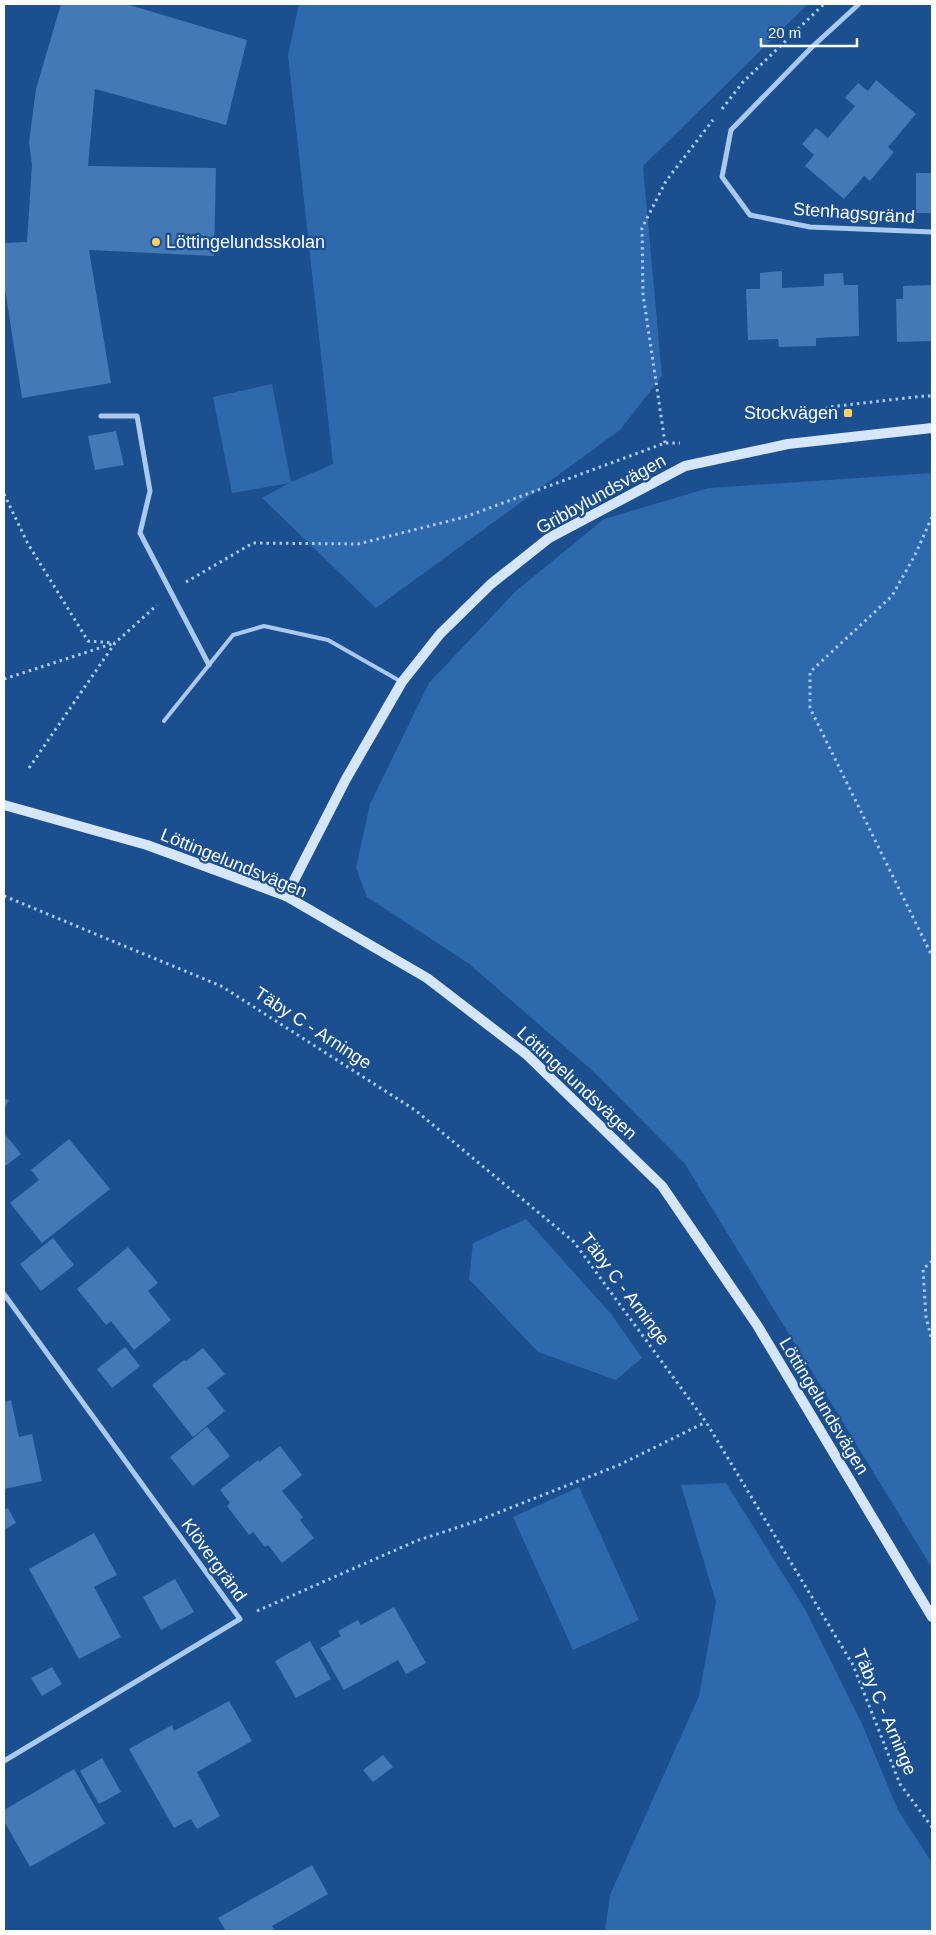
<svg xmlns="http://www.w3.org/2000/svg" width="936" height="1935" font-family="Arial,sans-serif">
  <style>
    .green { fill: #2e69ad }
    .building { fill: #4478b7 }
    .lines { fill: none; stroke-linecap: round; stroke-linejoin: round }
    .path { stroke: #a9c9ee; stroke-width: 3; stroke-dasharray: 2.5 4; stroke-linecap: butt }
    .lane { stroke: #a9c9ee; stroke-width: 4 }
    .street { stroke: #a9c9ee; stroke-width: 5 }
    .secondary { stroke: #d6e6fa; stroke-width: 10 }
    .poi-dot { fill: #ffd166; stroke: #1b4f8f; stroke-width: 2 }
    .labels { text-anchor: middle; stroke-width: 4.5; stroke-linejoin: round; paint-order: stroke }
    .street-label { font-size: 18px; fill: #fff; stroke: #1b4f8f }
    .poi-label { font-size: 18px; fill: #fff; stroke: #1b4f8f; text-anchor: start }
  </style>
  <rect width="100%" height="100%" fill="#1b4f8f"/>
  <g class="green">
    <path d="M299,4H808L643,166L662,376L620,430L376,608L262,498L289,483L232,493L213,397L272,384L291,482L333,464L288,55Z"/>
    <path d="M932,473V1568L685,1164L594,1072L468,963L367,897L356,868L370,804L429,683L516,591L604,519L709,488Z"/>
    <path d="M526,1219L611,1314L642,1358L616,1380L538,1352L469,1279L473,1243Z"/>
    <path d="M726,1483L806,1611L862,1724L898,1810L932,1863V1931H605L610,1895L699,1696L716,1602L681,1485Z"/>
    <path d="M579,1487L639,1620L573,1650L513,1517Z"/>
  </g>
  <g class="building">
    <path d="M61,4H126L247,40L226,125L95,89L88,166L216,168L214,256L89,250L111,383L22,398L4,283V243L27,242L32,165L29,142L36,89Z"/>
    <path d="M876,80L916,114L888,147L894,152L870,181L864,176L844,199L805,166L814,155L802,144L816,128L828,138L855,106L845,98L858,83L868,91Z"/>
    <rect x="916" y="173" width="16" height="40"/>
    <path d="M782,271V288L824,286V274L843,273L844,285H858L859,336L816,338V346L779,347L778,339L748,340L746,289H760V273Z"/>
    <path d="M932,285V341L897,342L896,299H903V286Z"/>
    <path d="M116,431L124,465L95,470L88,436Z"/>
    <path d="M4,1098L9,1100L4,1110Z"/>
    <path d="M4,1133L21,1154L4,1167Z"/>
    <path d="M69,1139L110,1189L42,1243L10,1203L39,1180L31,1170Z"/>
    <path d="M53,1238L74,1265L41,1291L20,1264Z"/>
    <path d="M128,1247L158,1283L148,1291L171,1320L134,1350L111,1321L106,1325L77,1289Z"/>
    <path d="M125,1347L140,1366L112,1388L97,1369Z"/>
    <path d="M203,1348L225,1374L207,1388L225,1411L193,1437L152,1385L184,1360L186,1361Z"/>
    <path d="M11,1400L19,1437L32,1434L42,1481L4,1489V1402Z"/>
    <path d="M207,1427L230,1456L193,1486L170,1457Z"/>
    <path d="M280,1446L302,1475L282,1491L303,1517L300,1520L314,1538L282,1563L268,1545L265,1547L253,1532L249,1535L227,1506L230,1503L220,1490L258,1460L259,1462Z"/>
    <path d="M8,1508L16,1523L4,1530V1510Z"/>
    <path d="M94,1533L117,1575L94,1587L121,1637L79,1659L29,1569Z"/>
    <path d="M175,1579L194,1612L161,1630L143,1597Z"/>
    <path d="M394,1607L426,1663L406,1674L398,1660L344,1690L320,1648L341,1636L338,1631L358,1620L361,1625Z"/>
    <path d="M310,1641L331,1679L296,1698L275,1661Z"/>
    <path d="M52,1667L62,1684L42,1696L31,1678Z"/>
    <path d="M229,1701L252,1741L197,1772L220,1816L197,1829L191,1819L174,1828L129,1749L172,1725L174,1731Z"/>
    <path d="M383,1755L393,1767L373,1782L363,1770Z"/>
    <path d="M102,1758L121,1792L99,1804L80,1771Z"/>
    <path d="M74,1769L105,1824L30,1867L4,1821V1810Z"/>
    <path d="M312,1865L328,1894L272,1926L275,1931H226L218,1918Z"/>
  </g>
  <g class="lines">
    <g class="path">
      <path d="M722,109L743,82L824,4"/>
      <path d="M801,419L829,407L924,396H932"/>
      <path d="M665,443L643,294L642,228L666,181L713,120"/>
      <path d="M4,494L28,544L88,641L115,643"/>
      <path d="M932,517L915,555L892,596L810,672V708L932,956"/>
      <path d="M186,582L253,543L358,544L465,517L665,443H680"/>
      <path d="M4,679L112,644"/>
      <path d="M29,768L115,643L157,605"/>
      <path d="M4,896L221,986L415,1110L574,1242L706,1422L853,1665L900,1784L932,1827"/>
      <path d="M932,1261L923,1269L926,1317L932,1341"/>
      <path d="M257,1611L416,1541L477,1521L619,1465L706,1422"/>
    </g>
    <path class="lane" d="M164,721L233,635L264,626L328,640L400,681"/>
    <g class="street">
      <path d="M859,4L812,47L731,130L722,177L750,215L810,227L932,232"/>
      <path d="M101,416H137L150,491L140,533L209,665"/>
      <path d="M4,1294L240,1619L4,1761"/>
    </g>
    <g class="secondary">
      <path d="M4,805L147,845L286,896L427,978L526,1054L662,1186L757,1325L932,1617"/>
      <path d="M286,896L346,779L402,682L440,634L491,584L549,538L685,466L788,444L932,428"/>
    </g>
  </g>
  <g class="poi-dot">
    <circle cx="156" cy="242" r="5"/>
    <rect x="843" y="408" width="10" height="10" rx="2.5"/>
  </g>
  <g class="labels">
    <g class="street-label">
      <text transform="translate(854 213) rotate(4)" y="6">Stenhagsgränd</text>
      <text transform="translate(601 494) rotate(-29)" y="6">Gribbylundsvägen</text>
      <text transform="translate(234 863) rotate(22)" y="6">Löttingelundsvägen</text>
      <text transform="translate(313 1028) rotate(33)" y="6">Täby C - Arninge</text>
      <text transform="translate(577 1083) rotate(43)" y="6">Löttingelundsvägen</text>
      <text transform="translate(625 1289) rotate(53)" y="6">Täby C - Arninge</text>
      <text transform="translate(824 1406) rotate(59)" y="6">Löttingelundsvägen</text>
      <text transform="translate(214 1560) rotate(54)" y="6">Klövergränd</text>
      <text transform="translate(885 1712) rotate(67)" y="6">Täby C - Arninge</text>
    </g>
    <g class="poi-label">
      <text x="166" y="248">Löttingelundsskolan</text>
      <text x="838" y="419" text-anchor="end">Stockvägen</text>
    </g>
  </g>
  <rect width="936" height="1935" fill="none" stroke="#ffffff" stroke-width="10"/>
  <path d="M761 38v8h96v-8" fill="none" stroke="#ffffff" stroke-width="2.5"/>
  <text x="768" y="38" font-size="15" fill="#ffffff" stroke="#1b4f8f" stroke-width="4" paint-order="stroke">20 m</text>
</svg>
